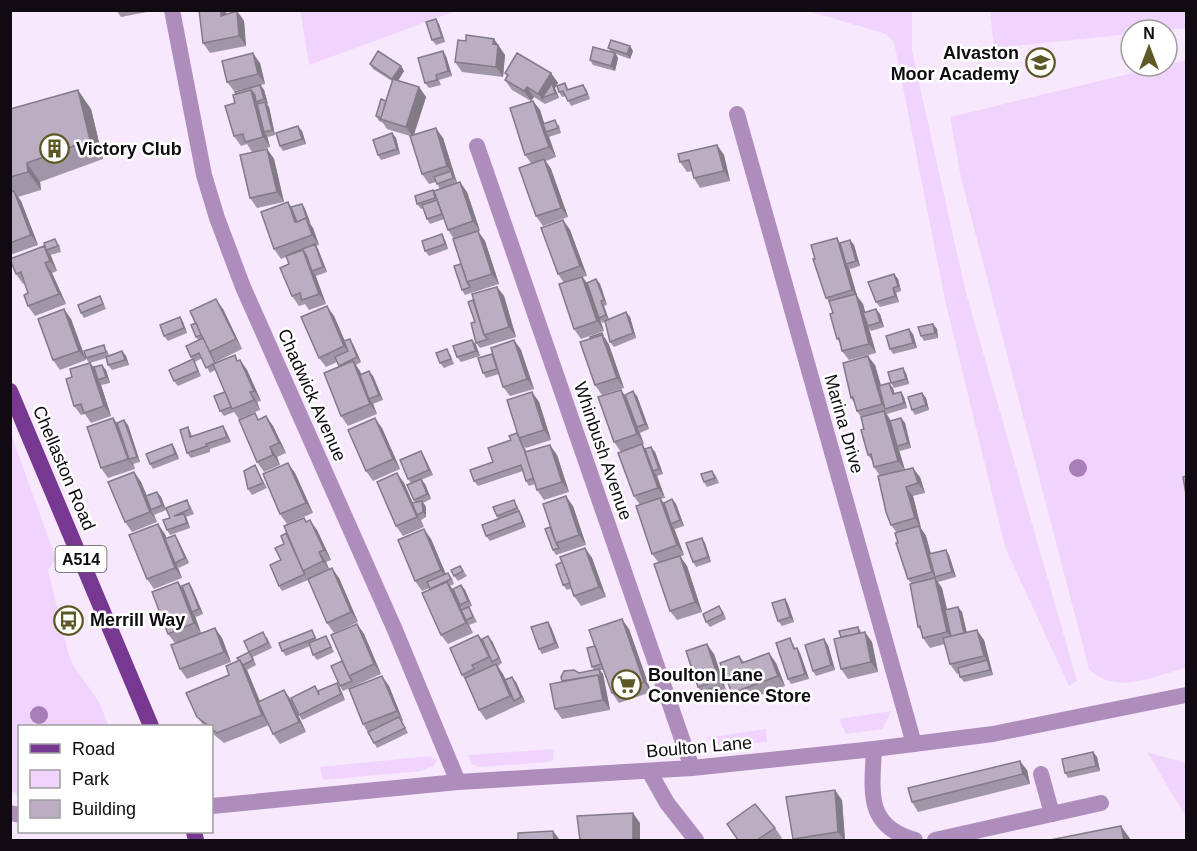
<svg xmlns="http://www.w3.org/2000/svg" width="1197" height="851" font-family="Helvetica,sans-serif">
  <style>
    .green { fill: #f1d4fe }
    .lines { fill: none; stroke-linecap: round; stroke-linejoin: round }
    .minor { stroke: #ae8dbd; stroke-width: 16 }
    .tertiary { stroke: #ae8dbd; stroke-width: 16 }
    .primary { stroke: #763890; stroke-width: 16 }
    .tree { fill: #a77eb7 }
    .wall { fill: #a196a7 }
    .shaded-wall { fill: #837a88 }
    .building { fill: #bbaec2; stroke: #837a88; stroke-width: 1.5 }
    .labels { text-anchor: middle; stroke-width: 5; stroke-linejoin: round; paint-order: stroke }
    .shield { fill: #fff; stroke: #575458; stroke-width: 1.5 }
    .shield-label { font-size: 16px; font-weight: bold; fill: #0f0b11 }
    .poi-label { font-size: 18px; font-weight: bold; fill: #0f0b11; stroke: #fff; text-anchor: start }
    .street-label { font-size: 18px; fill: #0f0b11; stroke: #fff }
  </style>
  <rect width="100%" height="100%" fill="#f7e8fd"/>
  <g class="green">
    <path d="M300,10H456V11L309,65Z"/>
    <path d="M808,11H912V51L965,289L1077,681L1069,686L1005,547L946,304L894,42L886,34Z"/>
    <path d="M990,11H1186V29L1131,30V34L994,48Z"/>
    <path d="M1186,60V668C1152,676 1117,696 1089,669L961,178L950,117Z"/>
    <path d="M10,431L56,559L48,570L68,653L73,665L99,702L109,726H20L19,794L10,791Z"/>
    <path d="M892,711L882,729L846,734L839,719Z"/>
    <path d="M766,729L767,742L721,746L705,738Z"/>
    <path d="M554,749L553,760L548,762L480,767L471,764L468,755Z"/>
    <path d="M1147,752L1186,763V817Z"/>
    <path d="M430,756L437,760L433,766L421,771L323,780L320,767Z"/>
  </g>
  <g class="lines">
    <g class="minor">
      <path d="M172,10L204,175L217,218L243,287L395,630L458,782"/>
      <path d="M737,114L914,744"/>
      <path d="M477,146L692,768"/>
      <path d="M874,749C872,792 865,826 915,840"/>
      <path d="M649,771L667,803L696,840"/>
      <path d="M1041,774L1052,814"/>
      <path d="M935,840L1101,803"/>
    </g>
    <g class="tertiary">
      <path d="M212,806L458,782L692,768L874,749L993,734L1186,695"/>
      <path d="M10,813L20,815"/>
    </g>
    <g class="primary">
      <path d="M10,391L151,726"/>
      <path d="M194,832L196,840"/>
    </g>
  </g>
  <g class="tree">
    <circle cx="1078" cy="468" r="9"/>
    <circle cx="39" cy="715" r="9"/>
  </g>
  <g class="wall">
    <path d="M116,10H147V12L121,17Z"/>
    <path d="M237,11L244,21L246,46L210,53L203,43L227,14Z"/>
    <path d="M436,19L439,24L445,42L436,45L432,40Z"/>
    <path d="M494,39L505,55L503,77L462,72L455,62L466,41Z"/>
    <path d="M630,46L633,51L630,59L616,54L618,58L615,71L593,65L590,60L611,52L608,48Z"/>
    <path d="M446,56L452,76L439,80L441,85L429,88L425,83Z"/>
    <path d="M260,63L265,84L261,85L264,90L268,104L267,105L269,107L275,135L268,137L267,136L270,147L252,152L247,144L241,146L234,136L235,103L254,87L234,91L227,82Z"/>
    <path d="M370,64L401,66L404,71L398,81L419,87L426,97L414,135L443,138L457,183L440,189L436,182L429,184L422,174L410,136L387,129L383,123L379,121L376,116L386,101L392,81L373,69Z"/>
    <path d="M505,73H551L558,83L555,88L559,98L545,104L534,97L531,101L512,90L505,80L507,76Z"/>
    <path d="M565,83L569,90L583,85L587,90L590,99L571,106L566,96L562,97L559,92Z"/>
    <path d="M533,101L540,110L544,123L559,125L561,133L549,137L556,157L546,161L551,169L568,217L543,226L536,216L531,163L525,155Z"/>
    <path d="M10,109H91L103,159L40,182L41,190L18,197L21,201L38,245L10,255Z"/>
    <path d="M302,131L306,144L283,151L280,146Z"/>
    <path d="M392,133L396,138L400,154L381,160L378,155Z"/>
    <path d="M717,145L724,155L730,181L700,188L694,178L692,171L687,172L680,162Z"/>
    <path d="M267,149L274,159L284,202L257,208L250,198Z"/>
    <path d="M467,192L480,231L478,232L485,241L499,284L465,295L462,290L461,264L454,239L448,230L444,219L430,224L427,219L423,208L421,209L417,204L435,194Z"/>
    <path d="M302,204L305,209L310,224L313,228L319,245L316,246L318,249L327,272L316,276L315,274L326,304L309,310L305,304L299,306L292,296L289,264L286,257L281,259L274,249L291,207Z"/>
    <path d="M563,220L570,230L587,276L583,277L587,283L596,279L600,284L607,305L604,306L609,319L626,312L630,317L636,338L614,347L610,342L605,322L603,323L600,320L604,331L581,339L574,329L564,283L558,274Z"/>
    <path d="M445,240L448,249L429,256L425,251Z"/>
    <path d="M850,240L854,245L860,266L850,269L849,268L857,296L863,304L865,312L880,314L884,327L871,331L869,328L876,353L849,360L842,351L841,344L837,339L833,313L830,303L826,298L815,259L840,243Z"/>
    <path d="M59,244L61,252L50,255L46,250Z"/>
    <path d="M44,246L51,256L57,271L52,273L66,304L35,316L28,306V293L25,283L23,284L16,274Z"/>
    <path d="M894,274L898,279L901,291L896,293L899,302L880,307L876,302Z"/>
    <path d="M497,287L504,296L516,337L480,348L476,343L473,300Z"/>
    <path d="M100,296L103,302L106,309L84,318L81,313Z"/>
    <path d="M64,309L71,319L86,360L60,370L53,360Z"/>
    <path d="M223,309L242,349L216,362L214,358L216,363L240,360L247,370L261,401L257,402L260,410L239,419L234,412L224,416L220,411L225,392L215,370L210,373L202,358L195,362L201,376L178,386L174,381L192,360L191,357L198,340L196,337Z"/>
    <path d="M334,316L345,341L353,344L361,362L356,365L361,374L373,376L383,400L373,404L377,414L348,426L341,416L339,366L337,362L326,367L319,358Z"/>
    <path d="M180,317L183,322L187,333L168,341L164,336Z"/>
    <path d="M933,324L937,329L938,338L924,341L921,336Z"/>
    <path d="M913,334L917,348L893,354L890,349Z"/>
    <path d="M605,338L609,345L624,388L602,395L595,385Z"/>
    <path d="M472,340L476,345L480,356L461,362L457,357Z"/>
    <path d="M514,340L521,350L534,389L510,396L503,387L499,374L486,378L483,373L492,354Z"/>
    <path d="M107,350L109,355L122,351L126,356L129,365L112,370L108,365L106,358L90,363L94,367L106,370L110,383L101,385L111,416L91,423L85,414L81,415L74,406L72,377L89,363L86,358Z"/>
    <path d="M450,354L454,364L444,368L440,363Z"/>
    <path d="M875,365L881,385L893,388L894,394L901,392L904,397L907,408L887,414L891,421L901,418L905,423L911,448L900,451L899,450L905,470L920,477L925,493L913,496L921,528L926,536L931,554L949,555L956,577L938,582L942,588L947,609L962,612L967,633L984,640L993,675L964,682L960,677L959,673L957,674L950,664L945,644L930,648L923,638L922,633L918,627L912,584L908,579L898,543L897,533L891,525L880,476L874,467L873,462L868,455L861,417L857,411L855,404L851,398Z"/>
    <path d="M906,373L909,384L894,388L891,383Z"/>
    <path d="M532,392L539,402L551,440L526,448L524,446L527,452L557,455L569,492L544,500L537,490L535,484L529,486L526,481L523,471L478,486L474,481L493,462L517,433Z"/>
    <path d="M922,393L926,398L929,410L915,415L912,410Z"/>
    <path d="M625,395L637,396L649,429L640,433L639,430L644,444L642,445L645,449L651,447L655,452L663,474L657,476L665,498L661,499L664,503L672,499L676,504L684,526L675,529L674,528L684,555L680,557L687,566L702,612L677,620L670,611L659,563L652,554L640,505L634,496L621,452L614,442Z"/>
    <path d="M266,416L273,426L286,453L277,457L280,465L264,472L257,462L260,419Z"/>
    <path d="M113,418L117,423L128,425L140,462L133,464L135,469L108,478L101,468Z"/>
    <path d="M223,426L226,431L231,442L210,449V452L191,458L187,453L188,427L191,433L192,436Z"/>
    <path d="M382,428L400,469L373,481L366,471Z"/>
    <path d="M172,444L175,449L179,459L153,469L150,464Z"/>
    <path d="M421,451L424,456L433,475L421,480L425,484L431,499L423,503L426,507V517L421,520L424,527L403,536L396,526L397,473L404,483L413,503H415L414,500L411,483L408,479Z"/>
    <path d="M255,465L267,488L252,495L248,489Z"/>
    <path d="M712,471L716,476L719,483L707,487L704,482Z"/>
    <path d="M134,472L141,482L147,496L157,492L161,497L166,510L154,515V514L157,522L132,532L125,522Z"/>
    <path d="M295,473L313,513L287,524L280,514Z"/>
    <path d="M190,505L194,514L186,517L190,528L170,535L167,530L170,518Z"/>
    <path d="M517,505L526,527L490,541L486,536L498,519L497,516Z"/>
    <path d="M573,506L586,545L556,555L553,550Z"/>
    <path d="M307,522L317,530L331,560L326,562L329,569L339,578L358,622L334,633L327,623L308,580L282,591L279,586L281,560L284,544Z"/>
    <path d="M165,534L166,539L178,540L189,563L179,568L177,565L182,578L154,589L147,579Z"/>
    <path d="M702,538L705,543L711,562L696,567L693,562Z"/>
    <path d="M431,539L446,574L452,578L454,584L450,586L454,591L462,610L463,609L460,605L461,585L465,590L472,606L469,607L472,612L477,622L469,625L473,633L448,644L441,635L429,588L422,591L415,581Z"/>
    <path d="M585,548L592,558L606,597L581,606L574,596L572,588L567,590L563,585L562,562Z"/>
    <path d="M460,566L467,576L458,581L454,576Z"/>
    <path d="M189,583L192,588L203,614L196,617L195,616L201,633L215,628L222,638L231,662L187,679L180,669L175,643L168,634L182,586Z"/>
    <path d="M785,599L788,604L794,622L782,626L778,621Z"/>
    <path d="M723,611L726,619L710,627L706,622Z"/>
    <path d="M357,624L364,634L381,674L343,691L340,686L342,661Z"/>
    <path d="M551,627L559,648L542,654L539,649Z"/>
    <path d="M858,627L862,633L872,642L878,672L848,679L841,669V637Z"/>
    <path d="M629,629L651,692L619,703L612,693L603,670H600L603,674L610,710L562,719L555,709L562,681L579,673L594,670L592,667L595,646Z"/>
    <path d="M315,635L317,640L326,636L329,641L334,652L317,660L313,655L310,646L286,656L282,651Z"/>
    <path d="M478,635L482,639L492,641L502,663L498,666L506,680L516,682L525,702L486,720L479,710L466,681L462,675Z"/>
    <path d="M267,637L272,648L253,657L256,665L247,670L260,701L284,690L291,700L306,732L280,744L273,734L269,725L224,743L212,733V726H204L197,717L239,660Z"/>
    <path d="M793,643L795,648H797L800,653L809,679L791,684L788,679Z"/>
    <path d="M828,645L835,670L816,676L813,671Z"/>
    <path d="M714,654L726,690L723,691L725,697L710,702L706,696L705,697L698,687Z"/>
    <path d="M739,656L744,662L776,663L785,686L739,703L732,693Z"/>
    <path d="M389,686L403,721H402L408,733L377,748L363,724Z"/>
    <path d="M340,688L345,700L302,720L299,715L318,692Z"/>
    <path d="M1093,752L1097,757L1100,771L1068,778L1065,773Z"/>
    <path d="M1027,770L1030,784L918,812L912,802Z"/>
    <path d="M842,800L845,840H794L793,839Z"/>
    <path d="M775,828L782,838L779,840H738Z"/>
  </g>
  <g class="shaded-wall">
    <path d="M221,10H226L228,26L221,16Z"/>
    <path d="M237,11L244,21L246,46L239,36Z"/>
    <path d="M436,19L439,24L445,42L442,37Z"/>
    <path d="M494,39L505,55L503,77L496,67L493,44Z"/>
    <path d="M630,46L633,51L630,59L627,54Z"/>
    <path d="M443,51L446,56L452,76L448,71Z"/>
    <path d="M253,53L260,63L265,84L258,74Z"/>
    <path d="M615,53L618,58L615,71L611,66Z"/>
    <path d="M401,66L404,71L396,84L392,79Z"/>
    <path d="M551,73L558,83L555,88L559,98L555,93L542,98L545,103L538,94Z"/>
    <path d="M260,85L264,90L268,104L264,99Z"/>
    <path d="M419,87L426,97L413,137L406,127Z"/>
    <path d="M527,87L534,97L531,101L524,91Z"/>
    <path d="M78,90L91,109L103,159L90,140Z"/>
    <path d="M251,90L258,100L256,102L259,105L264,132L267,136L270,147L263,137Z"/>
    <path d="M533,101L540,110L547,132H546L549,137L556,157L549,147Z"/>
    <path d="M265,102L269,107L275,135L272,130Z"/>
    <path d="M298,126L302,131L306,144L302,139Z"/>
    <path d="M436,128L443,138L457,183L447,166Z"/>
    <path d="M392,133L396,138L400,154L397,149Z"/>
    <path d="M717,145L724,155L730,181L724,171Z"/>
    <path d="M267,149L274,159L284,202L277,192Z"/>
    <path d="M544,159L551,169L568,217L561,208Z"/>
    <path d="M27,163L40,182L41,190L28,172Z"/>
    <path d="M460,182L467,192L480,231L473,221Z"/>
    <path d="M14,191L21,201L38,245L31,235Z"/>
    <path d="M288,202L295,212L298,222H295Z"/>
    <path d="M302,204L305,209L311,224L307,219Z"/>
    <path d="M306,218L313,228L319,245L312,235Z"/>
    <path d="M563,220L570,230L587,276L580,266Z"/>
    <path d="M478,231L485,241L499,284L492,274Z"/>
    <path d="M442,234L445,240L448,249L445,244Z"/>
    <path d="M837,238L843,248L846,264L849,268L857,296L863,304L869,326H868L876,353L869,344L857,298L852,290Z"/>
    <path d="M850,240L854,245L860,266L856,261Z"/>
    <path d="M315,244L318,249L327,272L323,267Z"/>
    <path d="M44,246L51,256L57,271L50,261Z"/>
    <path d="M303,250L310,260L312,271L315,274L326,304L319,294Z"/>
    <path d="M45,263L52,273L66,304L59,294Z"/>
    <path d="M894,274L898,279L901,291L898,286Z"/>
    <path d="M582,277L589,286L604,331L597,321Z"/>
    <path d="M596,279L600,284L607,305L604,300Z"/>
    <path d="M497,287L504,296L516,337L509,327Z"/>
    <path d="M893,288L896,293L899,302L895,296Z"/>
    <path d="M216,299L223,309L242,349L236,339Z"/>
    <path d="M601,301L604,306L609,321L606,315Z"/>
    <path d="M327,306L334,316L351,356L344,346Z"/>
    <path d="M64,309L71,319L86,360L79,351Z"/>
    <path d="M876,309L880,314L884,327L880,322Z"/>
    <path d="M626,312L630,317L636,338L633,333Z"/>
    <path d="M180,317L183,322L187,333L184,328Z"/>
    <path d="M933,324L937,329L938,338L935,333Z"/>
    <path d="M909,329L913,334L917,348L913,343Z"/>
    <path d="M602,333L609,345L624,388L617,378Z"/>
    <path d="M350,339L353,344L361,362L357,357Z"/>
    <path d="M472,340L476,345L480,356L476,351Z"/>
    <path d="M514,340L521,350L534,389L527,379Z"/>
    <path d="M122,351L126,356L129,365L125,360Z"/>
    <path d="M868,356L875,365L887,408L885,409L888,414L882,404Z"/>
    <path d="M240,360L247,370L261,401L254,391Z"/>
    <path d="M353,361L360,371L371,398L369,399L373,404L377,414L370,404Z"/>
    <path d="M90,363L97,372L98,380L101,385L111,416L104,406Z"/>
    <path d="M102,365L106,370L110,383L106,377Z"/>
    <path d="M903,368L906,373L909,384L906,379Z"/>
    <path d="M369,371L373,376L383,400L379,395Z"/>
    <path d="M889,383L893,388L896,399L893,394Z"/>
    <path d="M621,390L628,400L637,427L644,444L637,434Z"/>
    <path d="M633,391L637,396L649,429L645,424Z"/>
    <path d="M250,392L257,402L260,410L254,400Z"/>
    <path d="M532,392L539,402L551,440L544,430Z"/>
    <path d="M901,392L904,397L907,408L904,403Z"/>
    <path d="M922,393L926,398L929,410L926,405Z"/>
    <path d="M884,411L891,421L897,446L899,450L905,470L898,461Z"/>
    <path d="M266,416L273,426L286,453L279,443Z"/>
    <path d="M113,418L120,428L129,459L133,464L135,469L128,459Z"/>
    <path d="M375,418L382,428L400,469L393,459Z"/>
    <path d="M901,418L905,423L911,448L908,443Z"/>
    <path d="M124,420L128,425L140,462L137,457Z"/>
    <path d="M223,426L226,431L231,442L227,437Z"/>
    <path d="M172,444L175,449L179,459L175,454Z"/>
    <path d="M642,444L649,454L653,471L657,476L665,498L658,488Z"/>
    <path d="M550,445L557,455L569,492L562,482Z"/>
    <path d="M270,447L277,457L280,465L273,455Z"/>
    <path d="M651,447L655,452L663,474L659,469Z"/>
    <path d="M421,451L424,456L433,475L429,470Z"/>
    <path d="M288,463L295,473L313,513L306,503Z"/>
    <path d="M913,468L920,477L925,493L918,483Z"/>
    <path d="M134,472L141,482L152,509L151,510L157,522L150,512Z"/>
    <path d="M397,473L404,483L418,515H417L424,527L417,517Z"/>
    <path d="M421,479L425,484L431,499L427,494Z"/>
    <path d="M906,487L913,496L921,528L915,518Z"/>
    <path d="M157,492L161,497L166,510L162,505Z"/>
    <path d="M566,496L573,506L586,545L579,535Z"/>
    <path d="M660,498L667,508L671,524L674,528L684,555L677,545Z"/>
    <path d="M672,499L676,504L684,526L680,520Z"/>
    <path d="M422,501L426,507V517L423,512Z"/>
    <path d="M519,511L522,516L526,527L523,522Z"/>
    <path d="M184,514L187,519L190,528L187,523Z"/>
    <path d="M310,520L317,530L331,560L324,550Z"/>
    <path d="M158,524L165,534L182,578L175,568Z"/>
    <path d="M919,526L926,536L937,576L935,577L932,572Z"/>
    <path d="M424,529L431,539L448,580L441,570Z"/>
    <path d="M175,535L178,540L189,563L185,558Z"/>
    <path d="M702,538L705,543L711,562L708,557Z"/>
    <path d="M585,548L592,558L606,597L599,587Z"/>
    <path d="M946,550L949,555L956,577L952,572Z"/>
    <path d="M319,552L326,562L330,571L323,561Z"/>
    <path d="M680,556L687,566L702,612L695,602Z"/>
    <path d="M332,568L339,578L358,622L351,612Z"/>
    <path d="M935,578L942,588L953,636L951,637L947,632Z"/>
    <path d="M178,582L185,591L192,612L195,616L201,633L194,623Z"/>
    <path d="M447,582L454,591L467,620H466L473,633L466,623Z"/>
    <path d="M189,583L192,588L203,614L199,609Z"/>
    <path d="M461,585L465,590L472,606L468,601Z"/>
    <path d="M785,599L788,604L794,622L790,617Z"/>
    <path d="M958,607L962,612L968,639L964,634Z"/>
    <path d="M622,619L629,629L651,692L644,682Z"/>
    <path d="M548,622L551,627L559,648L555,643Z"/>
    <path d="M357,624L364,634L381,674L374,664Z"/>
    <path d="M215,628L222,638L231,662L224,652Z"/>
    <path d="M977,630L984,640L993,675L990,670L987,660L984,656Z"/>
    <path d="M865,632L872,642L878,672L871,662Z"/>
    <path d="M488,636L492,641L502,663L499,658Z"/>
    <path d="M824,639L828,645L835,670L831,665Z"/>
    <path d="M707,644L714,654L726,690L719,680Z"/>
    <path d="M797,648L800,653L809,679L805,674Z"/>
    <path d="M769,653L776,663L785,686L778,676Z"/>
    <path d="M240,660L247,670L269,725L262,715Z"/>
    <path d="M496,664L503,674L515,700L514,701L510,696Z"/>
    <path d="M599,669L603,674L610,710L603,700L598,675Z"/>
    <path d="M382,676L389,686L403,721L397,711Z"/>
    <path d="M512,677L516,682L525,702L521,697Z"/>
    <path d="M337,683L340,688L345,700L341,694Z"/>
    <path d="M284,690L291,700L306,732L299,722Z"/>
    <path d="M1093,752L1097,757L1100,771L1096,766Z"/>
    <path d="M1020,761L1027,770L1030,784L1023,774Z"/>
    <path d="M835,790L842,800L845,840H844L838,832Z"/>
    <path d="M633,813L640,823V840H633Z"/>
    <path d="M1121,826L1131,840H1124Z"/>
    <path d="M553,831L560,840H554Z"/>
  </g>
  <g class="building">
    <path d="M199,10H221V16L237,11L239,36L203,43Z"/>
    <path d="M436,19L442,37L432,40L426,22Z"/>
    <path d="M466,35L494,39L493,44L498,45L496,67L455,62L458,40L466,41Z"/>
    <path d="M611,40L630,46L627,54L608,48Z"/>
    <path d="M593,47L615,53L611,66L590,60Z"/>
    <path d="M378,51L401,66L392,79L370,64Z"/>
    <path d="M443,51L448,71L436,75L437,80L425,83L418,58Z"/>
    <path d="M253,53L258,74L227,82L222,61Z"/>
    <path d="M517,53L551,73L538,94L527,87L524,91L505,80L508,75L505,73Z"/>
    <path d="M393,79L419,87L406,127L380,119Z"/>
    <path d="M552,83L555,93L542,98Z"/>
    <path d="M565,83L567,90L583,85L587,94L568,101L563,91L559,92L557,86Z"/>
    <path d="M260,85L264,99L256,102L255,95L251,90L236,94L235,92Z"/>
    <path d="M78,90L90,140L27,163L28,172L10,177V109Z"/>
    <path d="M251,90L263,137L245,142L243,134L234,136L225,106L235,103L233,95Z"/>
    <path d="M381,99L386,101L381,118L376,116Z"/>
    <path d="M533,101L549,147L525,155L510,108Z"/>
    <path d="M265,102L272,130L264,132L257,104Z"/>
    <path d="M555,120L558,128L546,132L543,124Z"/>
    <path d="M298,126L302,139L280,146L276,133Z"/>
    <path d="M436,128L447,166L422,174L410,136Z"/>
    <path d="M392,133L397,149L378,155L373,140Z"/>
    <path d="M717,145L724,171L694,178L689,160L680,162L678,154Z"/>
    <path d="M267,149L277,192L250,198L240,155Z"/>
    <path d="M544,159L561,208L536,216L519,168Z"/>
    <path d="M451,171L453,178L437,184L434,177Z"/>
    <path d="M460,182L473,221L448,230L434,191Z"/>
    <path d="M433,190L435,198L417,204L415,196Z"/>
    <path d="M14,191L31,235L10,243V192Z"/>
    <path d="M437,200L442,214L427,219L422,205Z"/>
    <path d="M288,202L295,222L306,218L312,235L274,249L261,212Z"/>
    <path d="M302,204L307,219L306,218L297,222L291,207Z"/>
    <path d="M563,220L580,266L558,274L541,228Z"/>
    <path d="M478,231L492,274L467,282L453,239Z"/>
    <path d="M442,234L445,244L425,251L422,241Z"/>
    <path d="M837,238L852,290L826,298L813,259H815L811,245Z"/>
    <path d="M55,239L58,246L46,250L44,243Z"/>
    <path d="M850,240L856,261L846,264L840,243Z"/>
    <path d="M315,244L323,267L312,271L306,255L303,250L288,255Z"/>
    <path d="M44,246L50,261L45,263L59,294L28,306L24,295L28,293L21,272L16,274L10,259Z"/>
    <path d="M303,250L319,294L302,300L300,293L292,296L280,268L289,264L286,256Z"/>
    <path d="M461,264L467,282L470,287L462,290L454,266Z"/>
    <path d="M894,274L898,286L893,288L895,296L876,302L868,282Z"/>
    <path d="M582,277L597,321L574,329L559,284Z"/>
    <path d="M596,279L604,300L601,301L606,315L599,318L587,283Z"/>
    <path d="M497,287L509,327L484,335L472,294Z"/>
    <path d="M856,294L869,344L842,351L839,338L837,339L830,314L833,313L829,301Z"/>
    <path d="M100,296L103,304L81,313L78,305Z"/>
    <path d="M216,299L236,339L209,352L190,311Z"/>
    <path d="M473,300L484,335L488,339L476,343L471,323L475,322L468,302Z"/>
    <path d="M327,306L344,346L319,358L301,317Z"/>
    <path d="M64,309L79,351L53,360L38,319Z"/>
    <path d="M876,309L880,322L868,326L863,313Z"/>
    <path d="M626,312L633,333L610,342L605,321Z"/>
    <path d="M180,317L184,328L164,336L160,325Z"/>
    <path d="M196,323L201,335L196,337L191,325Z"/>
    <path d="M933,324L935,333L921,336L918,327Z"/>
    <path d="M909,329L913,343L890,349L886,336Z"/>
    <path d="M602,333L603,336L602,335L591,339L590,337Z"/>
    <path d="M602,335L617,378L595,385L580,342Z"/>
    <path d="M203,338L215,363L206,368L199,353L191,357L186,346Z"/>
    <path d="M350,339L357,357L339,366L335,357L348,351L344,341Z"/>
    <path d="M472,340L476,351L457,357L453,346Z"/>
    <path d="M514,340L527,379L503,387L491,348Z"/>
    <path d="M104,345L106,352L86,358L84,351Z"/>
    <path d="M447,349L451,359L440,363L436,353Z"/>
    <path d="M122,351L125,360L108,365L106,357Z"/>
    <path d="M492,354L497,369L483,373L478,358Z"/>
    <path d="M235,355L237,361L240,360L254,391L250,392L254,400L232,409L213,364Z"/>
    <path d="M868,356L882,404L857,411L853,397L851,398L843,363Z"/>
    <path d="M193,359L198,371L174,381L169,370Z"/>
    <path d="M353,361L370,404L341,416L324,373Z"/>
    <path d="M90,363L104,406L84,413L81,404L74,406L66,379L72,377L70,369Z"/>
    <path d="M102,365L106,377L98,380L94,367Z"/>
    <path d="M903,368L906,379L891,383L888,372Z"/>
    <path d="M369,371L379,395L369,399L360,375Z"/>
    <path d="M889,383L893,394L901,392L904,403L885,409L879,386Z"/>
    <path d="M621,390L637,434L614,442L598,397Z"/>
    <path d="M633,391L645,424L637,427L625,395Z"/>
    <path d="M225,392L231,407L220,411L214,396Z"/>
    <path d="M532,392L544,430L519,438L507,400Z"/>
    <path d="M922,393L926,405L912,410L908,397Z"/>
    <path d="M884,411L898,461L874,467L871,454L868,455L861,430L864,429L861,417Z"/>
    <path d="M255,413L258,420L266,416L279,443L270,447L273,455L257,462L239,420Z"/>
    <path d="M113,418L128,459L101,468L87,427Z"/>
    <path d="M375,418L393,459L366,471L348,430Z"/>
    <path d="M901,418L908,443L897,446L890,421Z"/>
    <path d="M124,420L137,457L129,459L117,423Z"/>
    <path d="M223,426L227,437L206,444L207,446L187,453L180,430L188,427L190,437Z"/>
    <path d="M517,433L525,452L534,478L526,481L521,465L474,481L470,470L493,462L488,448L511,440L509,436Z"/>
    <path d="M172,444L175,454L150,464L146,454Z"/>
    <path d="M642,444L658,488L634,496L618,453Z"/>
    <path d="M550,445L562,482L537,490L525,452Z"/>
    <path d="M651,447L659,469L653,471L645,449Z"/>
    <path d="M421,451L429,470L408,479L400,460Z"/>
    <path d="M288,463L306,503L280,514L263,474Z"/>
    <path d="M255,465L263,483L248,489L244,471Z"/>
    <path d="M913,468L918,483L906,487L915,518L891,525L886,512L878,476Z"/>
    <path d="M712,471L715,478L704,482L701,474Z"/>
    <path d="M134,472L150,512L125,522L108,482Z"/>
    <path d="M397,473L417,517L396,526L377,482Z"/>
    <path d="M1186,476V494L1183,477Z"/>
    <path d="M421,479L427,494L414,500L407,485Z"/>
    <path d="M157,492L162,505L151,510L146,496Z"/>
    <path d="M566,496L579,535L556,543L543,504Z"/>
    <path d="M660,498L677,545L652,554L636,506Z"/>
    <path d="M672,499L680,520L671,524L664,503Z"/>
    <path d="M187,500L190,509L174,516L184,514L187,523L167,530L163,520L170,518L166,508Z"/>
    <path d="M514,500L517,508L497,516L493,507Z"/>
    <path d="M422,501L423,512L417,515L412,503Z"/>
    <path d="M519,511L523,522L486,536L482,525Z"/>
    <path d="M304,518L306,522L310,520L324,550L319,552L323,561L303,571L284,526Z"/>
    <path d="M158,524L175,568L147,579L129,535Z"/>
    <path d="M919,526L932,572L908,579L896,543H898L895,533Z"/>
    <path d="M550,527L556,543L559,548L553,550L545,529Z"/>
    <path d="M424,529L441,570L415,581L398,540Z"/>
    <path d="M286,533L303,571L305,574L279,586L270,565L281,560L275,548L284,544L281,536Z"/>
    <path d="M175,535L185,558L175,563L165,539Z"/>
    <path d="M702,538L708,557L693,562L686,543Z"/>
    <path d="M585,548L599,587L574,596L560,557Z"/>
    <path d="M946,550L952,572L935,577L929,554Z"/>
    <path d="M680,556L695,602L670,611L654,564Z"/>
    <path d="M562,562L570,583L563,585L556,565Z"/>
    <path d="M460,566L463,571L454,576L451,570Z"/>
    <path d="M332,568L351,612L327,623L308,579Z"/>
    <path d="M448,573L451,579L430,589L427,582Z"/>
    <path d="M935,578L947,632L923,638L920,626L918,627L910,584Z"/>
    <path d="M178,582L194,623L168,634L152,592Z"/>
    <path d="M447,582L466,623L441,635L422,593Z"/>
    <path d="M189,583L199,609L192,612L182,586Z"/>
    <path d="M461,585L468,601L460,605L453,589Z"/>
    <path d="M785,599L790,617L778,621L772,603Z"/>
    <path d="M719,606L723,614L706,622L703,614Z"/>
    <path d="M469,607L473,617L466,620L461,610Z"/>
    <path d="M958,607L964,633L951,637L945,610Z"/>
    <path d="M622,619L644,682L612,693L589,630Z"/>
    <path d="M548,622L555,643L539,649L531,627Z"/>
    <path d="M357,624L374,664L349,676L331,635Z"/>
    <path d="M858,627L859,634L841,637L839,631Z"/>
    <path d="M215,628L224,652L180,669L171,645Z"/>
    <path d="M312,630L315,638L282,651L279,643Z"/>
    <path d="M977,630L984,656L950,664L943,638Z"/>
    <path d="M263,632L268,643L249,652L244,641Z"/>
    <path d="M865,632L871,662L841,669L834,639Z"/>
    <path d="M478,635L489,657L472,665L474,669L462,675L450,648Z"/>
    <path d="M326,636L331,647L313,655L309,643Z"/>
    <path d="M488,636L499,658L492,662L482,639Z"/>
    <path d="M790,638L794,649L797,648L805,674L788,679L776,643Z"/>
    <path d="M824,639L831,665L813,671L805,645Z"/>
    <path d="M707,644L719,680L698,687L686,651Z"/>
    <path d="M595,646L601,664L592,667L587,648Z"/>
    <path d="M249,652L253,660L243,665L237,658Z"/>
    <path d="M769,653L778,676L732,693L720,663L739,656L742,663Z"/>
    <path d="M240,660L262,715L217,733L212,729V726H209L197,717L186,693L229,675L226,666Z"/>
    <path d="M987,660L990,670L960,677L958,668Z"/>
    <path d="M342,661L349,676L352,681L340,686L331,666Z"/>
    <path d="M496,664L510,696L479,710L465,678Z"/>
    <path d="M599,669L601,679L598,675L562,681L561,677L564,671L574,670L579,673Z"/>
    <path d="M598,675L603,700L555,709L550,684Z"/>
    <path d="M382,676L397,711L363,724L349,689Z"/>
    <path d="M512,677L521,697L514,701L505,680Z"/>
    <path d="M337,683L341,694L299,715L291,698L315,686L319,695L318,691Z"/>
    <path d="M719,686L722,692L707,697L705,691Z"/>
    <path d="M284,690L299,722L273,734L258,702Z"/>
    <path d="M399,717L405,728L374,743L368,732Z"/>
    <path d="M1093,752L1096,766L1065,773L1062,759Z"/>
    <path d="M1020,761L1023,774L912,802L908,788Z"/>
    <path d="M835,790L838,832L793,839L786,797Z"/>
    <path d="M755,804L775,828L757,840H738L727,824Z"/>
    <path d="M633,813V840H580L577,816Z"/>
    <path d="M1121,826L1124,840H1050Z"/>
    <path d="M553,831L554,840H518V833Z"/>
  </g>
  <defs>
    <symbol id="school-ring" viewBox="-11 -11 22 22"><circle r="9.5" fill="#fff" stroke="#5d5926" stroke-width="1.5"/><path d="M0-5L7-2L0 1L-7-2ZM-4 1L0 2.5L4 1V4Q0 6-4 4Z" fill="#5d5926"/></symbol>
    <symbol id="building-ring" viewBox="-11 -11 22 22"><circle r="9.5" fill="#fff" stroke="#5d5926" stroke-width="1.5"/><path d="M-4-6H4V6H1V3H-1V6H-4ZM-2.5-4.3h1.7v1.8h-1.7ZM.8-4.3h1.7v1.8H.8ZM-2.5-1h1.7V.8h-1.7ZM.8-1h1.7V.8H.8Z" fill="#5d5926"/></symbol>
    <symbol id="bus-ring" viewBox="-11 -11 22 22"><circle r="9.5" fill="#fff" stroke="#5d5926" stroke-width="1.5"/><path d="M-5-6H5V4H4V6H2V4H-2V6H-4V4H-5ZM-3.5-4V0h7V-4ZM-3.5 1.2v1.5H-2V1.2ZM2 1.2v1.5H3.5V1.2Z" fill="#5d5926"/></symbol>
    <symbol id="supermarket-ring" viewBox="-11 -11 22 22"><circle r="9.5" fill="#fff" stroke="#5d5926" stroke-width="1.5"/><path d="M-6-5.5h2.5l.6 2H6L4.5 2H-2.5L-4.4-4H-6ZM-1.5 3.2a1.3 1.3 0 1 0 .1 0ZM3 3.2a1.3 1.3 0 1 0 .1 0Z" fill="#5d5926"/></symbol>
  </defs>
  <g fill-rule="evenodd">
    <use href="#school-ring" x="1024" y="46" width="33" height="33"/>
    <use href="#building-ring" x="38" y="132" width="33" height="33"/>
    <use href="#bus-ring" x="52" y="604" width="33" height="33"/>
    <use href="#supermarket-ring" x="610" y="668" width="33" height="33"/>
  </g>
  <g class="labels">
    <rect class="shield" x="55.5" y="546" width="51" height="26" rx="4.5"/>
    <g class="shield-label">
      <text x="81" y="565">A514</text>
    </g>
    <g class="poi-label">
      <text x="1019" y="59" text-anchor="end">Alvaston<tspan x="1019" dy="21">Moor Academy</tspan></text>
      <text x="76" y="155">Victory Club</text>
      <text x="90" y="626">Merrill Way</text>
      <text x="648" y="681">Boulton Lane<tspan x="648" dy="21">Convenience Store</tspan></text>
    </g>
    <g class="street-label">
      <text transform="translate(312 395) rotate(66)" y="6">Chadwick Avenue</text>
      <text transform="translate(844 424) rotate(74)" y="6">Marina Drive</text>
      <text transform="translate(603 451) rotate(71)" y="6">Whinbush Avenue</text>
      <text transform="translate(64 468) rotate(67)" y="6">Chellaston Road</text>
      <text transform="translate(699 747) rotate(-5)" y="6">Boulton Lane</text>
    </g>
  </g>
  <rect width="1197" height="851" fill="none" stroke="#0f0b11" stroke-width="24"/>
  <rect x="18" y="725" width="195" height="108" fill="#ffffff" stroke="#9f9da0" stroke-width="1.5"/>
  <rect x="30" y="744" width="30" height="9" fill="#763890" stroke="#9f9da0" stroke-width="1.5"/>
  <text x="72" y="755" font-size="18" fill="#0f0b11">Road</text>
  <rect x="30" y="770" width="30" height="18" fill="#f1d4fe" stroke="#9f9da0" stroke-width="1.5"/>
  <text x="72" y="785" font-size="18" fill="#0f0b11">Park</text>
  <rect x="30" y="800" width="30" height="18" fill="#bbaec2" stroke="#9f9da0" stroke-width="1.5"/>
  <text x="72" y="815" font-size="18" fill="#0f0b11">Building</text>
  <g transform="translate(1149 48)"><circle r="28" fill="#ffffff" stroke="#9f9da0" stroke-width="1.5"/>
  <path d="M0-4.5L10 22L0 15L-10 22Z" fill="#5d5926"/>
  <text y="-9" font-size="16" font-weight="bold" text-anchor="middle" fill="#0f0b11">N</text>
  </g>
</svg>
